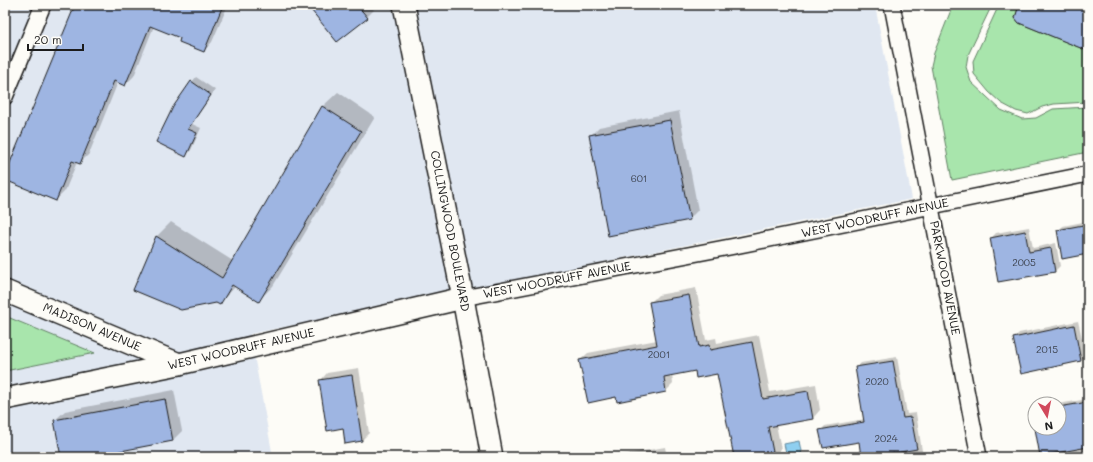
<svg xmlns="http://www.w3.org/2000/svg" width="1093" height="462" font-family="Mali,sans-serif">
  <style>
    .built { fill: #e0e7f1 }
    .green { fill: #a8e5ac; stroke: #628064 }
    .water { fill: #8fcff0; stroke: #61879b }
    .shadow { fill: #0003 }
    .building { fill: #9eb5e2; stroke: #1c1c1c }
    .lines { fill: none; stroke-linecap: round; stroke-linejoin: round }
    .street-casing { stroke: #1c1c1c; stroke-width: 18 }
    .secondary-casing { stroke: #1c1c1c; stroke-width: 24 }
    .street { stroke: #fdfcf7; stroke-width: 15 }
    .secondary { stroke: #fdfcf7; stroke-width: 21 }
    .labels { text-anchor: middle; stroke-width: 4; stroke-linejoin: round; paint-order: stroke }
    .number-label { font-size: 10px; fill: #3c424e }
    .street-label { font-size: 12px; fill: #1c1c1c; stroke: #fdfcf7 }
  </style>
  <rect width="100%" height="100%" fill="#fdfcf7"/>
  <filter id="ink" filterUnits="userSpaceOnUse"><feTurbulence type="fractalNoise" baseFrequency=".025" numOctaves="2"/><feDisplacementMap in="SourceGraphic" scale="8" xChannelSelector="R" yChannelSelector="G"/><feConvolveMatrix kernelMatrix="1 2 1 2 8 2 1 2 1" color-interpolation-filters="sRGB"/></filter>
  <g filter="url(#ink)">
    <path class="built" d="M5,5H875L912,199L250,334L273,457H5Z"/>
    <g class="green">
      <path d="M953,5H992L968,55L966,67L971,82L1001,110L1022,119L1036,118L1053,109L1088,107V152L952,180L931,66L934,53Z"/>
      <path d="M999,5H1019L1015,18L1019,23L1088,51V102L1054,104L1042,107L1028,114L1016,111L1001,103L989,92L974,74L973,61Z"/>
      <path d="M5,316L95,353L5,371Z"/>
    </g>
    <path class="water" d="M799,441L802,456L805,455V457H787L784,444Z"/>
    <g class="shadow">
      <path d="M76,5H228L212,42L204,51L182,38L154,26L134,76L125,85L118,82L89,154L80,163L77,162L65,191L56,200L5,177Z"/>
      <path d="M308,5H370L374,10L367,17Z"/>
      <path d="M196,77L215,90L192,124L201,128L191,150L186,155L192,82Z"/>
      <path d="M338,92L375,117L273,286L259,300L236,286L219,304L216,302L134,289L157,236L171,222L233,261L323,106Z"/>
      <path d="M679,111L698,210L689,219L590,136L599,127Z"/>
      <path d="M1088,221V253L1058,231L1063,226Z"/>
      <path d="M1029,227L1033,248L1056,243L1060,266L1055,271L999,281L991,238L996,233Z"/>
      <path d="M696,288L706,340L716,338L717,343L759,335L770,392L816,384L820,410L813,418L776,424L781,449L773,457H734L718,373L695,370L672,374L673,384L666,391L617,396L580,360L588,353L657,340L650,303L658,295Z"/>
      <path d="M1078,321L1086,355L1081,360L1021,372L1014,338L1019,333Z"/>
      <path d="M897,357L907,414L916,413L923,457H862L859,440L821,430L825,426L865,419L856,368L861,363Z"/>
      <path d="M359,368L369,433L362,440L344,427L320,381L327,373Z"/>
      <path d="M174,390L182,431L173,440L83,457H62L55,420L65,411Z"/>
      <path d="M1088,399V457H1052L1036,428H1059L1058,404Z"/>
      <path d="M665,447L667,457H611Z"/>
    </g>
    <g class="building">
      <path d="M75,5H223L204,52L179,42L180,38L150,26L125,86L114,81L80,164L72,161L56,201L5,180V175Z"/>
      <path d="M307,5H357L368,18L337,42Z"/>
      <path d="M1019,5H1088V51L1019,23L1015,18Z"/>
      <path d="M191,81L211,95L188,129L197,133L186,157L156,142L173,107Z"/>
      <path d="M322,106L361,131L259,302L232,285L220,305L216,303L181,310L133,290L156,236L222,278Z"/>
      <path d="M670,120L690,220L608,236L589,135Z"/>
      <path d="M1088,224V254L1062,259L1057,230Z"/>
      <path d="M1025,231L1029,252L1051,248L1055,272L998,282L990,238Z"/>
      <path d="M689,295L699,347L709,345L710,350L752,342L763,399L808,391L813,419L768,427L774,457H734L717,374L696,378L695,371L664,377L666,392L617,402L616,397L588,403L579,360L657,345L649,302Z"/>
      <path d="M1074,325L1081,361L1021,374L1013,338Z"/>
      <path d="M893,361L903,418L911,417L917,449L872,457H861L859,442L823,448L819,430L864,422L855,367Z"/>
      <path d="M352,375L362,441L345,444L343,428L327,431L319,380Z"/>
      <path d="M165,399L173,441L89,457H61L54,420Z"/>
      <path d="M1088,402V427L1086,428L1088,447L1040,456L1032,412H1035V428H1059V407Z"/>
    </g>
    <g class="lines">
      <defs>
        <g id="street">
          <path d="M892,5L979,457"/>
          <path d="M5,97L43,5"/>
          <path d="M463,298L735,246L1088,174"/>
        </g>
        <g id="secondary">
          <path d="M404,5L463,298L492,457"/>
          <path d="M5,291L179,364"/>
          <path d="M5,399L179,364L463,298"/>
        </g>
      </defs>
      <use href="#street" class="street-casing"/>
      <use href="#secondary" class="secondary-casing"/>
      <use href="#street" class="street"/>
      <use href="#secondary" class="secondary"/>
    </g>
  </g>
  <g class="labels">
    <g class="number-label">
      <text x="639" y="182">601</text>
      <text x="1024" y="266">2005</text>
      <text x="1047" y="353">2015</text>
      <text x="659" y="358">2001</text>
      <text x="877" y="385">2020</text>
      <text x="886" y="442">2024</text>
    </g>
    <g class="street-label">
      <text transform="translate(875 218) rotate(-12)" y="4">WEST WOODRUFF AVENUE</text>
      <text transform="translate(450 231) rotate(79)" y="4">COLLINGWOOD BOULEVARD</text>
      <text transform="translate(945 278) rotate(79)" y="4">PARKWOOD AVENUE</text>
      <text transform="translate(557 280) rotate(-11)" y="4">WEST WOODRUFF AVENUE</text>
      <text transform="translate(92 327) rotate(23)" y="4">MADISON AVENUE</text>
      <text transform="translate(241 349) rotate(-13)" y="4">WEST WOODRUFF AVENUE</text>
    </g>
  </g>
  <rect width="1093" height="462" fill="none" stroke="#fdfcf7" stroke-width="20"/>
  <rect x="10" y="10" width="1073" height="442" fill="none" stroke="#1c1c1c" stroke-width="1.5" filter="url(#ink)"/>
  <g transform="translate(1047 416) rotate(170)"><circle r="19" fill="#fdfcf7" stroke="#a3a29f"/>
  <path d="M0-3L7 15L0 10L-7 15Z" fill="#d1495b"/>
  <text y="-6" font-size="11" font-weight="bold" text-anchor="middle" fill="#1c1c1c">N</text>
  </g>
  <path d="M28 44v6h55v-6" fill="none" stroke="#1c1c1c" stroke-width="2"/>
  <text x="34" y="44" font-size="12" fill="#1c1c1c" stroke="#fdfcf7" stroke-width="3" paint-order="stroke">20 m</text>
</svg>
